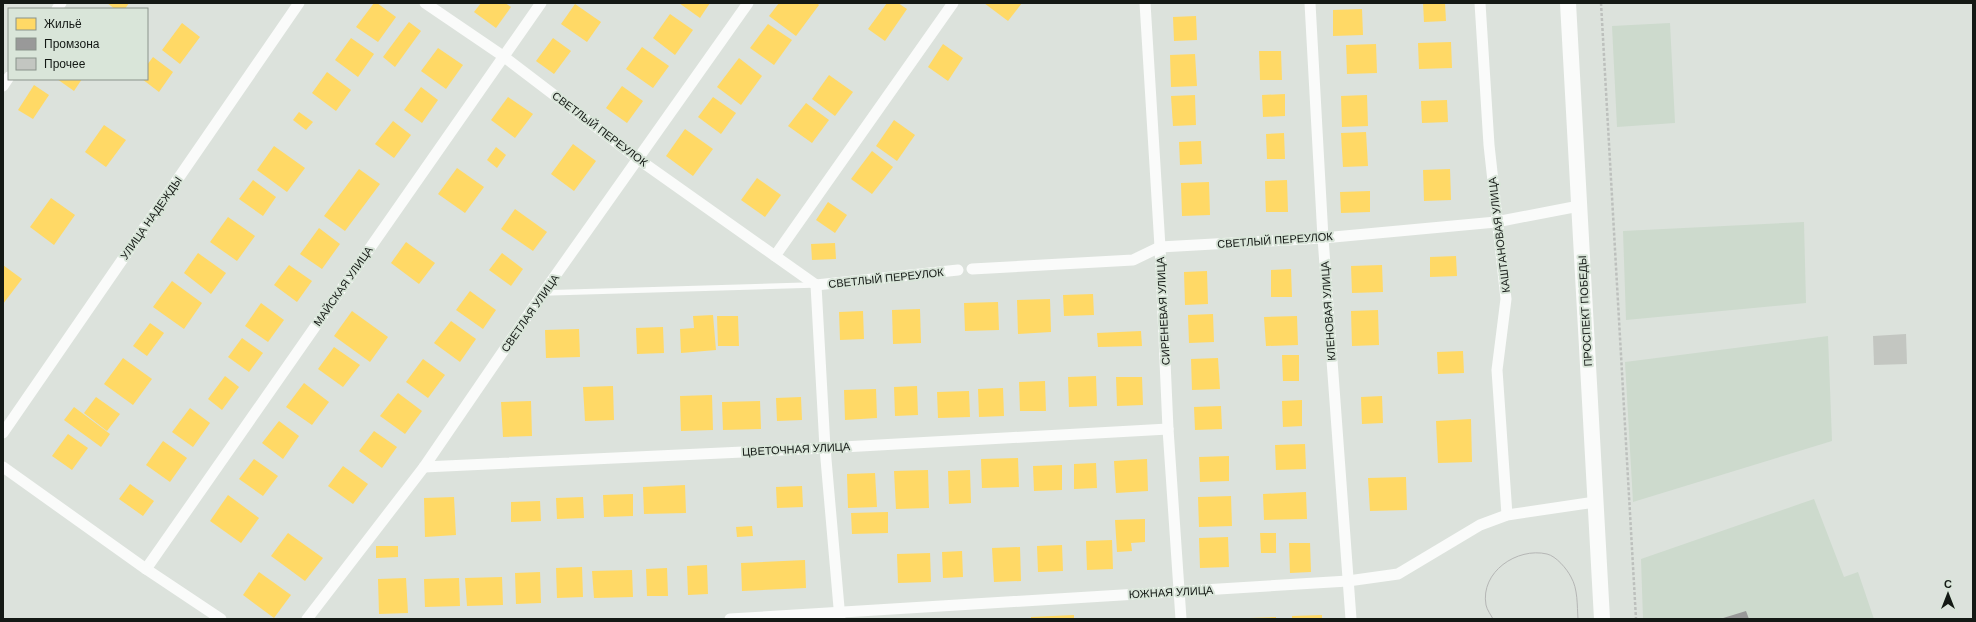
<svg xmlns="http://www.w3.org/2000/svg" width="1976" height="622" font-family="Helvetica,sans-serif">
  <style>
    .built { fill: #cddacd }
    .homes { fill: #ffd966 }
    .industry { fill: #999 }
    .building { fill: #c3c6c1 }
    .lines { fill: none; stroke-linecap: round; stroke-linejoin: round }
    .path { stroke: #bdc0bd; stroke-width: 2.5; stroke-dasharray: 3 2; stroke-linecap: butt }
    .service { stroke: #fafbfa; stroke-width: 5.5 }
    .minor { stroke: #fafbfa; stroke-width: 11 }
    .secondary { stroke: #fafbfa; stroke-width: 16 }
    .tram { stroke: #b5b6b5; stroke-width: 1 }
    .labels { text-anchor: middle; stroke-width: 4; stroke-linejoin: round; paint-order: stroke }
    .street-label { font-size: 11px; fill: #141915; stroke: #d9e5d9 }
  </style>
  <rect width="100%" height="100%" fill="#dce2dc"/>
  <g class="built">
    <path d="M1670,23L1675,123L1617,127L1612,26Z"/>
    <path d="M1804,222L1806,303L1626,320L1623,231Z"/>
    <path d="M1828,336L1832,441L1633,502L1625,362Z"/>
    <path d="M1814,499L1844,577L1858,572L1874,619H1643L1641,559Z"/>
  </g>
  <g class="homes">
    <path d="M107,3H129L125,9H115Z"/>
    <path d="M374,3H377L396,17L378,42L356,27Z"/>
    <path d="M481,3H505L511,7L496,28L474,12Z"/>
    <path d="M679,3H710L700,18Z"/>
    <path d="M779,3H817L819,5L796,36L769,16Z"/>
    <path d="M887,3H898L907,9L885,41L868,29Z"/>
    <path d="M984,3H1022L1008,21Z"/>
    <path d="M1423,3H1445L1446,21L1424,22Z"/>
    <path d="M575,4L601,22L587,42L561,24Z"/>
    <path d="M1362,9L1363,35L1333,36V10Z"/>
    <path d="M670,14L693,30L675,55L653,38Z"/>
    <path d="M1196,16L1197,40L1174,41L1173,17Z"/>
    <path d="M409,22L421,31L395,67L383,57Z"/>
    <path d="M182,23L200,37L180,64L162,50Z"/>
    <path d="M768,24L792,40L774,65L750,48Z"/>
    <path d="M351,38L374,54L358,77L335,60Z"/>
    <path d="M553,38L571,51L554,74L536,61Z"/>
    <path d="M1451,42L1452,68L1419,69L1418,43Z"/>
    <path d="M943,44L963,58L948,81L928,67Z"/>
    <path d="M1376,44L1377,73L1347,74L1346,45Z"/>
    <path d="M642,47L669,66L653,88L626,69Z"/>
    <path d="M438,48L463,65L446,89L421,71Z"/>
    <path d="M1259,51H1281L1282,80H1260Z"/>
    <path d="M1195,54L1197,86L1171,87L1170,55Z"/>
    <path d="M153,57L173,72L159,92L142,79H147V65Z"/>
    <path d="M739,58L762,76L741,105L717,87Z"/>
    <path d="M327,72L351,90L336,111L312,93Z"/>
    <path d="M829,75L853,92L835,116L812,99Z"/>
    <path d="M57,79H82L74,91Z"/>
    <path d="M34,85L49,95L33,119L18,110Z"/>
    <path d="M622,86L643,101L627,123L606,108Z"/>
    <path d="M421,87L438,100L422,123L404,110Z"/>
    <path d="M1285,94V116L1263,117L1262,95Z"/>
    <path d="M1195,95L1196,125L1173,126L1171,96Z"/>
    <path d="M1367,95L1368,126L1342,127L1341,96Z"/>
    <path d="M508,97L533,114L515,138L491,120Z"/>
    <path d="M713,97L736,113L721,134L698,117Z"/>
    <path d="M1447,100L1448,122L1422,123L1421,101Z"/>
    <path d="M806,103L829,120L812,143L788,126Z"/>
    <path d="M299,112L313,122L306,130L293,120Z"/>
    <path d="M894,120L915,135L897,161L876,146Z"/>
    <path d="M393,121L411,135L394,158L375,144Z"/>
    <path d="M104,125L126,140L106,167L85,152Z"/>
    <path d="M685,129L713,149L693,176L666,156Z"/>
    <path d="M1366,132L1368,166L1343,167L1341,133Z"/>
    <path d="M1284,133L1285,159H1267L1266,134Z"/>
    <path d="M1201,141L1202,164L1180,165L1179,142Z"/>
    <path d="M573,144L596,161L574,191L551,174Z"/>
    <path d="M274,146L305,168L287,192L257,170Z"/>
    <path d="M496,147L506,155L497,168L487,160Z"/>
    <path d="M872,151L893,167L872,194L851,179Z"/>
    <path d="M457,168L484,187L465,213L438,194Z"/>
    <path d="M359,169L380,184L345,231L324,216Z"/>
    <path d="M1450,169L1451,200L1424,201L1423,170Z"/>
    <path d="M757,178L781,195L765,217L741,200Z"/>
    <path d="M253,180L276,197L263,216L239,199Z"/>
    <path d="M1287,180L1288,212H1266L1265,181Z"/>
    <path d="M1209,182L1210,215L1182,216L1181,183Z"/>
    <path d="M1370,191V212L1341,213L1340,192Z"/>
    <path d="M51,198L75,215L54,245L30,227Z"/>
    <path d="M828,202L847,215L835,233L816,220Z"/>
    <path d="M515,209L547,232L533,251L501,229Z"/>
    <path d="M228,217L255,236L237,261L210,242Z"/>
    <path d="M319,228L340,244L322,269L300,254Z"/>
    <path d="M406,242L435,263L419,284L391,263Z"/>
    <path d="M835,243L836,259L812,260L811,244Z"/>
    <path d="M198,253L226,273L211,294L184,273Z"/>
    <path d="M502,253L523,269L511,286L489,270Z"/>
    <path d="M1456,256L1457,276L1430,277V257Z"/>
    <path d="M3,265L22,279L3,304Z"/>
    <path d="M289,265L312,281L297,302L274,285Z"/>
    <path d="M1382,265L1383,292L1352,293L1351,266Z"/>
    <path d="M1291,269L1292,297H1271V270Z"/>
    <path d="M1207,271L1208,304L1185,305L1184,272Z"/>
    <path d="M172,281L202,303L184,329L153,307Z"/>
    <path d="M470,291L496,310L483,329L456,310Z"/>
    <path d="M1093,294L1094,315L1064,316L1063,295Z"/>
    <path d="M1050,299L1051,332L1018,334L1017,300Z"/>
    <path d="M998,302L999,330L965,331L964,303Z"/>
    <path d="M261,303L284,320L268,342L245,326Z"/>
    <path d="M920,309L921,343L893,344L892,310Z"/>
    <path d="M1378,310L1379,345L1352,346L1351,311Z"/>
    <path d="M352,311L388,337L370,362L334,336Z"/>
    <path d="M863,311L864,339L840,340L839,312Z"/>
    <path d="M1213,314L1214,342L1189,343L1188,315Z"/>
    <path d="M713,315L716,350L681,353L680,329L694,328L693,316Z"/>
    <path d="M717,316H738L739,346H718Z"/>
    <path d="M1297,316L1298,345L1266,346L1264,317Z"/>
    <path d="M451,321L476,339L460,362L434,343Z"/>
    <path d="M150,323L164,333L147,356L133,346Z"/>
    <path d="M663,327L664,353L637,354L636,328Z"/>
    <path d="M579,329L580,357L546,358L545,330Z"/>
    <path d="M1141,331L1142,346L1098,347L1097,333Z"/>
    <path d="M242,338L263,353L249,372L228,357Z"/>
    <path d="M334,347L360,365L343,387L318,369Z"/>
    <path d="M1463,351L1464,373L1438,374L1437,352Z"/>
    <path d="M1282,355H1299V381H1283Z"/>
    <path d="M123,358L152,379L133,405L104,384Z"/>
    <path d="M1218,358L1220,389L1192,390L1191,359Z"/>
    <path d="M423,359L445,375L428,398L406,382Z"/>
    <path d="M225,376L239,387L222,410L208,399Z"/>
    <path d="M1096,376L1097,406L1069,407L1068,377Z"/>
    <path d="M1116,377H1142L1143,405L1117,406Z"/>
    <path d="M1045,381L1046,411H1020L1019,382Z"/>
    <path d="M304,383L329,402L312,425L286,407Z"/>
    <path d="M613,386L614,420L585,421L583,387Z"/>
    <path d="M917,386L918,415L895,416L894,387Z"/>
    <path d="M1003,388L1004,416L979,417L978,389Z"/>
    <path d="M876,389L877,418L845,420L844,390Z"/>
    <path d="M969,391L970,417L938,418L937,392Z"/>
    <path d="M398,393L422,411L405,434L380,416Z"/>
    <path d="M712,395L713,430L681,431L680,396Z"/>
    <path d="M1382,396L1383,423L1362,424L1361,397Z"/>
    <path d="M96,397L120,414L107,431L84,413Z"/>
    <path d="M801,397L802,420L777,421L776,398Z"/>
    <path d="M1302,400V426L1283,427L1282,401Z"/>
    <path d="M531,401L532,436L503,437L501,402Z"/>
    <path d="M760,401L761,429L723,430L722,402Z"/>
    <path d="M1221,406L1222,429L1195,430L1194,407Z"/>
    <path d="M74,407L110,434L101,447L64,420Z"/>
    <path d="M190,408L210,423L193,447L172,432Z"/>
    <path d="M1471,419L1472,462L1438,463L1436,421Z"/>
    <path d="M279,421L299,436L283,459L262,443Z"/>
    <path d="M374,431L397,447L382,468L359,451Z"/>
    <path d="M68,434L88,448L72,470L52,456Z"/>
    <path d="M163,441L187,458L170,482L146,465Z"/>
    <path d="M1305,444L1306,469L1276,470L1275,445Z"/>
    <path d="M1229,456V481L1200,482L1199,457Z"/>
    <path d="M1018,458L1019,487L982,488L981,459Z"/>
    <path d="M254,459L278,476L263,496L239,479Z"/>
    <path d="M1147,459L1148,491L1116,493L1114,461Z"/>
    <path d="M1096,463L1097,488L1074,489V464Z"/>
    <path d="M1062,465V490L1034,491L1033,466Z"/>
    <path d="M343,466L368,484L353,504L328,486Z"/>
    <path d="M928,470L929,508L896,509L894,471Z"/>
    <path d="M970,470L971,503L949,504L948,471Z"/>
    <path d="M875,473L877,507L848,508L847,474Z"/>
    <path d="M1406,477L1407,510L1370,511L1368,478Z"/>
    <path d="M130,484L154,501L143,516L119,499Z"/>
    <path d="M685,485L686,513L644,514L643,487Z"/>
    <path d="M802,486L803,507L777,508L776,487Z"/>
    <path d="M1306,492L1307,519L1264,520L1263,494Z"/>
    <path d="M633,494V516L604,517L603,495Z"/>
    <path d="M228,495L259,518L241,543L210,521Z"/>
    <path d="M1231,496L1232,526L1199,527L1198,497Z"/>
    <path d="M454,497L456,535L425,537L424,498Z"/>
    <path d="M583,497L584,518L557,519L556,498Z"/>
    <path d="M540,501L541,521L511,522V502Z"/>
    <path d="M888,512V533L852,534L851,513Z"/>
    <path d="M1145,519V542L1131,543L1132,551L1117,552L1115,520Z"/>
    <path d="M752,526L753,536L737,537L736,527Z"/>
    <path d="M288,533L323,558L305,581L271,556Z"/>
    <path d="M1260,533H1276V553H1261Z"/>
    <path d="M1228,537L1229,567L1200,568L1199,538Z"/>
    <path d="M1112,540L1113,569L1087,570L1086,541Z"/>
    <path d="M1289,543H1310L1311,572L1290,573Z"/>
    <path d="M1062,545L1063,571L1038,572L1037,546Z"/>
    <path d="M376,546H398V557L376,558Z"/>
    <path d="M1020,547L1021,581L994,582L992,548Z"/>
    <path d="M962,551L963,577L943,578L942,552Z"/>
    <path d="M930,553L931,582L898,583L897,554Z"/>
    <path d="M805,560L806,588L742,591L741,563Z"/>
    <path d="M707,565L708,594L688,595L687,566Z"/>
    <path d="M582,567L583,597L557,598L556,568Z"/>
    <path d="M667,568L668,596H647L646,569Z"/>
    <path d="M632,570L633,597L594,598L592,571Z"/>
    <path d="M259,572L291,595L274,618L243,595Z"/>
    <path d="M540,572L541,603L516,604L515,573Z"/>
    <path d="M502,577L503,605L467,606L465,578Z"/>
    <path d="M406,578L408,613L379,614L378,579Z"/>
    <path d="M459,578L460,606L425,607L424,579Z"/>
    <path d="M1074,615V619H1031V617Z"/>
    <path d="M1322,615V619H1292V616Z"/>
    <path d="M1276,617V619H1250V618Z"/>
  </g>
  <path class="industry" d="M1746,611L1749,619H1720Z"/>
  <path class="building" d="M1906,334L1907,364L1874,365L1873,336Z"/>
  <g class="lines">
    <path class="path" d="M1601,3L1636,619"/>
    <path class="service" d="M543,293L812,285"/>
    <g class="minor">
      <path d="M425,3L503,56L638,159L816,285L958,270"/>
      <path d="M1145,3L1160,247L1168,429L1181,619"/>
      <path d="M1310,3L1323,238L1351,619"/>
      <path d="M1480,3L1489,145L1506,299L1497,370L1507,515"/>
      <path d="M57,9L61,3"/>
      <path d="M3,86L9,77"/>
      <path d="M775,256L953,3"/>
      <path d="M972,269L1133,260L1160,247L1323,238L1496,222L1579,206"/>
      <path d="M816,285L825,448L840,619"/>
      <path d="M3,433L299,3"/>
      <path d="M3,467L146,569L221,619"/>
      <path d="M424,467L825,448L1168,429"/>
      <path d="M146,569L541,3"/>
      <path d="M307,619L424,467L543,293L748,3"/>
      <path d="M730,619L1348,581L1398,574L1480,525L1507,515L1595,502"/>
    </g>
    <path class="secondary" d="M1568,3L1602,619"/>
    <path class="tram" d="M1493,619C1491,615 1487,610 1486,605C1480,572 1517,547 1547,554C1556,556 1567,569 1571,577C1578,589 1577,605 1578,619"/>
  </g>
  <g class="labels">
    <g class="street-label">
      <text transform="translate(600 129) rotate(37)" y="4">СВЕТЛЫЙ ПЕРЕУЛОК</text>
      <text transform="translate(151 218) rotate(-55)" y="4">УЛИЦА НАДЕЖДЫ</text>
      <text transform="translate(1499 235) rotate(-97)" y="4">КАШТАНОВАЯ УЛИЦА</text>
      <text transform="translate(1275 240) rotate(-4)" y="4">СВЕТЛЫЙ ПЕРЕУЛОК</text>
      <text transform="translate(886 278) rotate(-6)" y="4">СВЕТЛЫЙ ПЕРЕУЛОК</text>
      <text transform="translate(343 286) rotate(-55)" y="4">МАЙСКАЯ УЛИЦА</text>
      <text transform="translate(1163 311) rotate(-93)" y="4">СИРЕНЕВАЯ УЛИЦА</text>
      <text transform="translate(1328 311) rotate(-94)" y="4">КЛЕНОВАЯ УЛИЦА</text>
      <text transform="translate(1585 311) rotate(-93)" y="4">ПРОСПЕКТ ПОБЕДЫ</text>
      <text transform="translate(530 313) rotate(-55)" y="4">СВЕТЛАЯ УЛИЦА</text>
      <text transform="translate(796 449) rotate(-3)" y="4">ЦВЕТОЧНАЯ УЛИЦА</text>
      <text transform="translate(1171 592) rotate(-3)" y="4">ЮЖНАЯ УЛИЦА</text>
    </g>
  </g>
  <rect width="1976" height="622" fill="none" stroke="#141915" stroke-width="8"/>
  <rect x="8" y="8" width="140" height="72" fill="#d9e5d9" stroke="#8a938b"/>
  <rect x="16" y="18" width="20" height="12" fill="#ffd966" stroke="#8a938b"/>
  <text x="44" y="28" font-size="12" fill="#141915">Жильё</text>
  <rect x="16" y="38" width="20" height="12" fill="#999999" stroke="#8a938b"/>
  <text x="44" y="48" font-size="12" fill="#141915">Промзона</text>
  <rect x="16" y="58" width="20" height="12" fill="#c3c6c1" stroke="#8a938b"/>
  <text x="44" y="68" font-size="12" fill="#141915">Прочее</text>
  <g transform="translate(1948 594)" stroke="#d9e5d9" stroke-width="3" paint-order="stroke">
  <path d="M0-3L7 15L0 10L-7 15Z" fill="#141915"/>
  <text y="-6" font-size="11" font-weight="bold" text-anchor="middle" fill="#141915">С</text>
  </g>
</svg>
